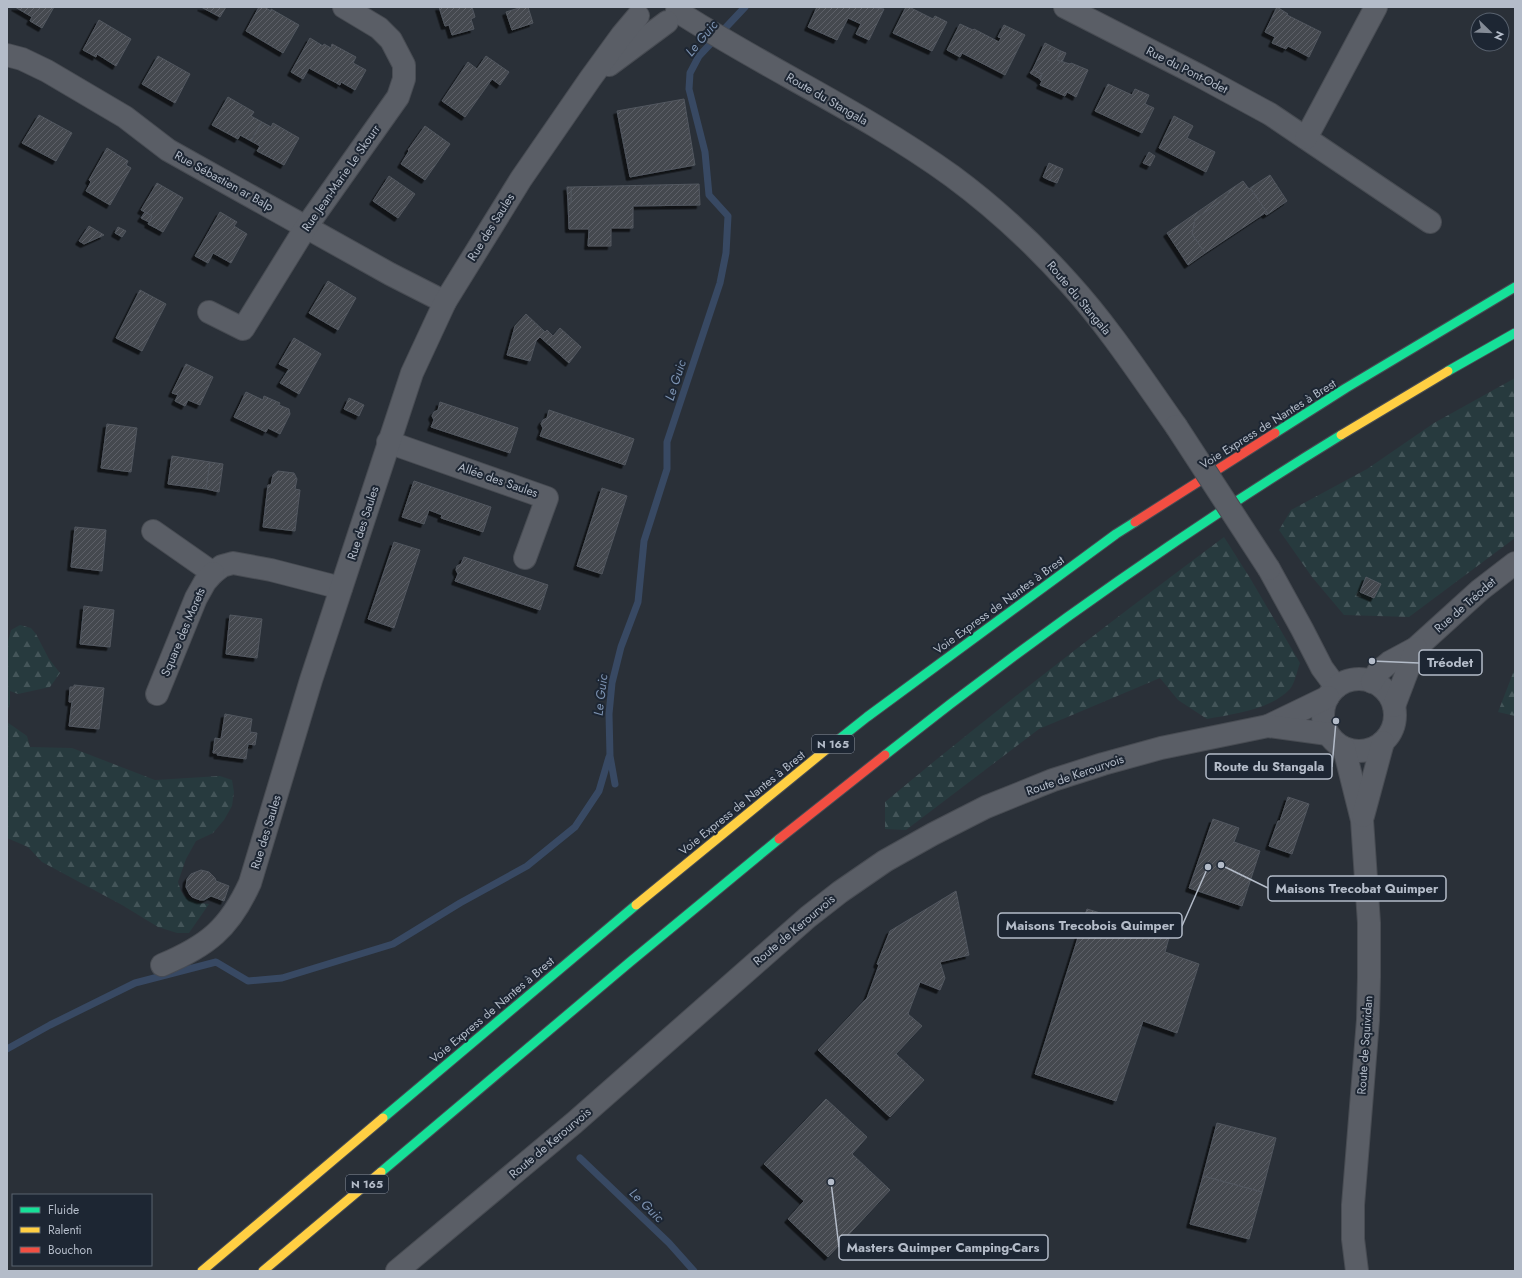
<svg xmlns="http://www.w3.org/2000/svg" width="1522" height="1278" font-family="Jost,sans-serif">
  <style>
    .forest { fill: url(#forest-firs) }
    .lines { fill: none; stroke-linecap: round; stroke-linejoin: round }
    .stream { stroke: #384963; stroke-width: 7 }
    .building { fill: url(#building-hatch); stroke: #52575f; filter: url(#shadow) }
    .street-casing { stroke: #484c53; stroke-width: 24 }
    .fast-casing { stroke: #474c53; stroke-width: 11 }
    .slow-casing { stroke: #474c53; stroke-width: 11 }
    .jam-casing { stroke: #474c53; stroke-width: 11 }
    .street { stroke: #5a5e66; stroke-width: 22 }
    .fast { stroke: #16e098; stroke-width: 9 }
    .slow { stroke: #ffcf43; stroke-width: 9 }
    .jam { stroke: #f24e42; stroke-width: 9 }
    .street-bridge-casing { stroke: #484c53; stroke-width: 24; stroke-linecap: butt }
    .street-bridge { stroke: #5a5e66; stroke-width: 22 }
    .labels { text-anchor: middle; stroke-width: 4; stroke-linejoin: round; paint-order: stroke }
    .shield { fill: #1d2633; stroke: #878f9c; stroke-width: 1 }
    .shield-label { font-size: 11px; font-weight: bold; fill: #b4bcc9 }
    .street-label { font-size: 12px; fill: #b4bcc9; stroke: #1d2633 }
    .water-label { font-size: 13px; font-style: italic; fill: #7c92b1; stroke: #1d2633 }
    .leader { fill: none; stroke: #b4bcc9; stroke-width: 1.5 }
    .callout-dot { fill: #b4bcc9; stroke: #1d2633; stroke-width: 1.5 }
    .callout { fill: #1d2633; stroke: #b4bcc9; stroke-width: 1.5 }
    .callout-label { font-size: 13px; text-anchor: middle; font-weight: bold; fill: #b4bcc9 }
  </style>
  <defs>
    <pattern id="forest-firs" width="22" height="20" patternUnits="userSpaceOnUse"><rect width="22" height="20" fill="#273a3e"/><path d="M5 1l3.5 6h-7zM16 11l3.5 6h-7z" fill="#445559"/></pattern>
    <pattern id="building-hatch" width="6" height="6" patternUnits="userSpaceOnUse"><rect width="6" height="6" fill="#444950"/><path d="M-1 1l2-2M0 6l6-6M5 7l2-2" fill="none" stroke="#5d6168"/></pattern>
    <filter id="shadow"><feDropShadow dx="-3.5" dy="3.5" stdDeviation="0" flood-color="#0009"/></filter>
  </defs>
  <rect width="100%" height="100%" fill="#2a3038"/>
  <g class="forest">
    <path d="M1515,378V538L1409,617L1344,615L1312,577L1279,530L1291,510L1367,469L1434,423Z"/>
    <path d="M1224,537L1250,578L1300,663C1297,671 1295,683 1290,689C1270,710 1234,714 1207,719L1178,700L1160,678L1039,729L906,830L885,829V802C995,710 1109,623 1224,537Z"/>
    <path d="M20,625L31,628L36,634L49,659L60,673L50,687L18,694L10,691V704L7,713V645L11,630Z"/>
    <path d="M1515,668V716L1498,712Z"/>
    <path d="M7,722L27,736L30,747L72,748L155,780L220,776L232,780L234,792L232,806L224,820L213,833L196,841L186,859L178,882L181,891L184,896L199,903L209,904L189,933H177L158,927L122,905L42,862L28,847L7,838Z"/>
  </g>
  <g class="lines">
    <g class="stream">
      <path d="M615,784L610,756L609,714L612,683L621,647L638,602L644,541L667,469V442L720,283L726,253L728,216L709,195L705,152L689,89L690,73L699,56L745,7"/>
      <path d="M7,1049L50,1025L135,983L216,962L248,981L282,978L393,944L460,903L527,866L575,827L599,791L609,757"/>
      <path d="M580,1158L669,1243L694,1271"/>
    </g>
  </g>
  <g class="building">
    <path d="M15,7H54L42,28L30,21L32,17Z"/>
    <path d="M201,7H226L220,17Z"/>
    <path d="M259,7H264L271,11V9L299,25L283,53L246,31Z"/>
    <path d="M439,7H472L475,17L471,19L474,29L452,35L449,25L445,26Z"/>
    <path d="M522,7H528L533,23L512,30L506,12Z"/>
    <path d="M817,7H870L884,9L869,40L856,34L861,24L848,18L837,40L808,27Z"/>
    <path d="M906,7H909L933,19L935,16L947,22L932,51L893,33Z"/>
    <path d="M1277,7L1288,14L1287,15L1321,32L1309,57L1288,46L1286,49L1272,43L1275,37L1265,32Z"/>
    <path d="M99,20L131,39L116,66L97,54L96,57L83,50Z"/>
    <path d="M960,24L973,30L974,29L999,42L1001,38L998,37L1004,25L1025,35L1005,75L962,53L960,57L947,50Z"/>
    <path d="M310,38L323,46L324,44L331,48L332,44L356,57L353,63L366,70L355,90L341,82L340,85L309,68L303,79L291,72Z"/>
    <path d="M1045,43L1061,51L1057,60L1070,64L1071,63L1088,70L1076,97L1067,92L1065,96L1040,85L1042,81L1040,80L1042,74L1033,69Z"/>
    <path d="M1061,51L1066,53L1062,62L1057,60Z"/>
    <path d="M158,56L190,74L175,103L142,84Z"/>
    <path d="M486,56L509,72L500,85L492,79L465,117L442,101L468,62L477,69Z"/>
    <path d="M1033,69L1042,74L1040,79L1030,73Z"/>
    <path d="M1108,84L1132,95L1135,89L1149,95L1145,104L1154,108L1142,133L1095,111Z"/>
    <path d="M228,97L254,112L251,116L262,122L251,141L240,135L238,139L212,125Z"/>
    <path d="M684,99L695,165L630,177L617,111Z"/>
    <path d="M39,115L72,133L56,161L22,143Z"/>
    <path d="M1174,116L1193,126L1187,138L1215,152L1206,172L1159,148Z"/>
    <path d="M262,122L271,127L273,123L299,138L284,165L257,151L260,146L251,141Z"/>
    <path d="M425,126L450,144L425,180L401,164L409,151L408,150Z"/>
    <path d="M107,148L128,161L126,165L131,168L110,205L86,191L91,182L89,180Z"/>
    <path d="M1149,152L1155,156L1150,166L1143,163Z"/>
    <path d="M1049,163L1056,166L1049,180L1043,177Z"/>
    <path d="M1056,166L1063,169L1057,183L1049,180Z"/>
    <path d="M1270,175L1287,201L1268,214L1251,189L1253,186Z"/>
    <path d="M389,176L415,194L398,218L373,201Z"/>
    <path d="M1243,181L1249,189L1253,186L1251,189L1268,214L1266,215L1265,213L1205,253L1192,234L1195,219L1226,197L1231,189Z"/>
    <path d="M157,183L183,198L163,232L148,224L152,216L141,210Z"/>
    <path d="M699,184L700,205L633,206V228H611V246H588L589,229H569L568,203H571V187Z"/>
    <path d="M567,187H571V203H568Z"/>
    <path d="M1231,189L1226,197L1195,219L1192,234L1205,253L1188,265L1167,233Z"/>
    <path d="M145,212L152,216L149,222L141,218Z"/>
    <path d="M220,212L237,222L234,226L247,234L231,263L213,253L208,263L195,256Z"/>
    <path d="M89,226L104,235L84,244L79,241Z"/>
    <path d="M118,227L126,231L122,237L115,233Z"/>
    <path d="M328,281L356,298L338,330L309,313Z"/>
    <path d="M140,290L166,304L142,351L116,338Z"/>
    <path d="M526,314L545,332L547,330L553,336L560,328L581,347L569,363L540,337L536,341L530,361L507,355L515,326Z"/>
    <path d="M294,338L321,354L299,394L280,383L289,369L279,364Z"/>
    <path d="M186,364L213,377L200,405L188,400L185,406L175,401L178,395L172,393Z"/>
    <path d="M246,392L263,400L264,396L280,403L279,405L289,409L290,414L280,434L268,428L266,432L234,417Z"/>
    <path d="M349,398L364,405L359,416L344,409Z"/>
    <path d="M440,402L518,428L510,453L431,427L434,420L432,416L434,412L438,410Z"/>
    <path d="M549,410L634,439L625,465L540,436L543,428L541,424L543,420L547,418Z"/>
    <path d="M107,424L137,428L131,472L101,468Z"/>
    <path d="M172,456L210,462L206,489L168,484Z"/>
    <path d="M210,462L223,464L219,492L206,489Z"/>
    <path d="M278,471L294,473L297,479L295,489L300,490L295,531L263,527L268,485H271L273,475Z"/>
    <path d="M414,481L491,507L483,532L441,518L442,515L429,510L424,524L402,517Z"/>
    <path d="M602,488L627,496L602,574L577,566Z"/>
    <path d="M75,527L106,530L102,571L71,567Z"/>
    <path d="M394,542L420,550L394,628L368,619Z"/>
    <path d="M464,557L548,585L540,610L455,581L458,574L456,570L457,566L461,564Z"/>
    <path d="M1366,577L1381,584L1374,598L1360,592Z"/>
    <path d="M84,606L114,610L110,647L80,644Z"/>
    <path d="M230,615L262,619L257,658L226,654Z"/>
    <path d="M74,685L104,688L99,729L69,726L72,702H69L70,687H74Z"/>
    <path d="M225,714L252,719L250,732L257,733L255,745L248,744L246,759L217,755L218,753H213L215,738L221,739Z"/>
    <path d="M1288,797L1309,804L1292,854L1269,846L1278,821H1280Z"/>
    <path d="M1213,819L1239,828L1234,842L1260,851L1242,906L1189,888Z"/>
    <path d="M201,870L209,872L215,878L216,881L229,886L224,901L211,896L204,900H200L192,897L190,895L186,887L187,879L191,874Z"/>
    <path d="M956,891L969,955L940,962L945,978L940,990L920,982L908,1014L922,1026L896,1054L924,1080L890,1117L818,1050L867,998L879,965L877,964L890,931Z"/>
    <path d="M1087,909L1170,934L1165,952L1199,964L1177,1033L1143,1021L1116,1101L1035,1074Z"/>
    <path d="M826,1099L867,1137L852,1154L890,1190L828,1257L788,1219L804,1201L764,1164Z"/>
    <path d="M1217,1123L1276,1138L1262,1192L1203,1176Z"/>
    <path d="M1203,1176L1262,1192L1249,1239L1190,1224Z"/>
  </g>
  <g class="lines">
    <defs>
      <g id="street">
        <path d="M1065,7L1200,76L1270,114L1430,222"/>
        <path d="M677,11C767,69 865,113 952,176C994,207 1034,244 1069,283C1109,327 1142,378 1176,426"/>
        <path d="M7,55L22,59L47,71L125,117L168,150L390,274L445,302"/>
        <path d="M609,65L667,22"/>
        <path d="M1306,138L1376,7"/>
        <path d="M209,312L243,329L306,227L398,97L404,79V65L391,40L379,28L344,7"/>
        <path d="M388,442L547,498L525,558"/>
        <path d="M153,531L213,573L222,566L233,563L271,570L341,588"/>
        <path d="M1269,569L1302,629L1322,668L1336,687"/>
        <circle cx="1359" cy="715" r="36"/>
        <path d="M1372,682L1378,672L1390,662L1416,648L1480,590L1515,563"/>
        <path d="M157,694L196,598L205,582L213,573"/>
        <path d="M1394,706L1416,648"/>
        <path d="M1268,726L1328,697"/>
        <path d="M1344,748L1362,820L1369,923V977L1368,1020L1353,1205V1239L1357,1271"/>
        <path d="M1363,816L1383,742"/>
        <path d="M162,965C207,946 229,929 250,883L311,680L412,373L445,302L521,179L590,79L622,35L638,16"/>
        <path d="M397,1271L574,1123L808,917L840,892L885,861L933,834L986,807L1053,780L1103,764L1161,748L1268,726L1328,734"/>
      </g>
      <g id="fast">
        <path d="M1448,371L1515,333"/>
        <path d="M1275,433L1346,388L1515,287"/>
        <path d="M833,744L867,717L1116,534L1135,522"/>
        <path d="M885,755C1031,639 1183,532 1341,435"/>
        <path d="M383,1118L636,905"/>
        <path d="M381,1172L630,962L779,839"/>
      </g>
      <g id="slow">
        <path d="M1341,435L1448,371"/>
        <path d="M636,905L833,744"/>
        <path d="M202,1271L383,1118"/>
        <path d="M263,1271L381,1172"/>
      </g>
      <g id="jam">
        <path d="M1135,522L1275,433"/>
        <path d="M779,839L885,755"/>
      </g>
    </defs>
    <use href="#street" class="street-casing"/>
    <use href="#fast" class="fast-casing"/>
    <use href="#slow" class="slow-casing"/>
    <use href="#jam" class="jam-casing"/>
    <use href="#street" class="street"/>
    <use href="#fast" class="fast"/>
    <use href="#slow" class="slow"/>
    <use href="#jam" class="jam"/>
    <defs>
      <path id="street-bridge" d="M1176,426L1269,569"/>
    </defs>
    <use href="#street-bridge" class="street-bridge-casing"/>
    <use href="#street-bridge" class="street-bridge"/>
  </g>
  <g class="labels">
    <g class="shield">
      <rect x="812" y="735" width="42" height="18" rx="3"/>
      <rect x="346" y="1175" width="42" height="18" rx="3"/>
    </g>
    <g class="shield-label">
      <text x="833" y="748">N 165</text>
      <text x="367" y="1188">N 165</text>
    </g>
    <g class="street-label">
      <text transform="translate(1187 70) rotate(27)" y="4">Rue du Pont-Odet</text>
      <text transform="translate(827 99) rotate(30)" y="4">Route du Stangala</text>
      <text transform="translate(341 178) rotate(-55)" y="4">Rue Jean-Marie Le Skourr</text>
      <text transform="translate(224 181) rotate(29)" y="4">Rue Sébastien ar Balp</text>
      <text transform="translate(491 227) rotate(-58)" y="4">Rue des Saules</text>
      <text transform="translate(1079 298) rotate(50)" y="4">Route du Stangala</text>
      <text transform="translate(1268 424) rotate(-32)" y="4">Voie Express de Nantes à Brest</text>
      <text transform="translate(498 480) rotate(19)" y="4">Allée des Saules</text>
      <text transform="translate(363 523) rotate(-72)" y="4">Rue des Saules</text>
      <text transform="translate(999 605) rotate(-36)" y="4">Voie Express de Nantes à Brest</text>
      <text transform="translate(1465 605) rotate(-41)" y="4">Rue de Tréodet</text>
      <text transform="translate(183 632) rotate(-67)" y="4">Square des Morets</text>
      <text transform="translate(1075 775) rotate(-19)" y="4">Route de Kerourvois</text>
      <text transform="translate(742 803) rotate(-39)" y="4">Voie Express de Nantes à Brest</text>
      <text transform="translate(266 832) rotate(-73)" y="4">Rue des Saules</text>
      <text transform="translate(794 930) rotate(-40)" y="4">Route de Kerourvois</text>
      <text transform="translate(492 1010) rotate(-40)" y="4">Voie Express de Nantes à Brest</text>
      <text transform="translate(1365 1045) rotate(-86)" y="4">Route de Squividan</text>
      <text transform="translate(550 1143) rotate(-40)" y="4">Route de Kerourvois</text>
    </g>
    <g class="water-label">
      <text transform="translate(701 38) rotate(-50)" y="5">Le Guic</text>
      <text transform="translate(675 380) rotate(-72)" y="5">Le Guic</text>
      <text transform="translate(600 695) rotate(-83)" y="5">Le Guic</text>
      <text transform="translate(647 1205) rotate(44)" y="5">Le Guic</text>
    </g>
  </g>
  <path class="leader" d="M1372 661L1419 663M1336 721L1332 767M1221 865L1268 888M1208 867L1182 926M831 1182L839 1247"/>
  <g class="callout-dot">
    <circle cx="1372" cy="661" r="4"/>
    <circle cx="1336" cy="721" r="4"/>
    <circle cx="1221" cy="865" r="4"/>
    <circle cx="1208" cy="867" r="4"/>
    <circle cx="831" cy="1182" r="4"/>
  </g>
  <g class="callout">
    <rect x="1419" y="650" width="63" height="25" rx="4"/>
    <rect x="1206" y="754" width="126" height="25" rx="4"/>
    <rect x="1268" y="876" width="178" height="25" rx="4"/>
    <rect x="998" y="913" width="184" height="25" rx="4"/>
    <rect x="839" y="1235" width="209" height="25" rx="4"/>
  </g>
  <g class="callout-label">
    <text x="1450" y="667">Tréodet</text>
    <text x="1269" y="771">Route du Stangala</text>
    <text x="1357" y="893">Maisons Trecobat Quimper</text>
    <text x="1090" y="930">Maisons Trecobois Quimper</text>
    <text x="943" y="1252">Masters Quimper Camping-Cars</text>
  </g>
  <rect width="1522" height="1278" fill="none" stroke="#b4bcc9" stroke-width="16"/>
  <rect x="12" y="1194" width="140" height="72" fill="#1d2633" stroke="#59626f"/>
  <rect x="20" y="1207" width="20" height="6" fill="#16e098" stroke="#59626f"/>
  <text x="48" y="1214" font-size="12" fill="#b4bcc9">Fluide</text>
  <rect x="20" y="1227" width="20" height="6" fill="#ffcf43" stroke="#59626f"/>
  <text x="48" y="1234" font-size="12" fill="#b4bcc9">Ralenti</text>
  <rect x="20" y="1247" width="20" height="6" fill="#f24e42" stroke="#59626f"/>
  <text x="48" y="1254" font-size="12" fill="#b4bcc9">Bouchon</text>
  <g transform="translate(1490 32) rotate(113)"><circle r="19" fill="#1d2633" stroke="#59626f"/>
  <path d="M0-3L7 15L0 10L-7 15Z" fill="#848b96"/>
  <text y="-6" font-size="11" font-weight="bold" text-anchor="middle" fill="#b4bcc9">N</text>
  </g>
</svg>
